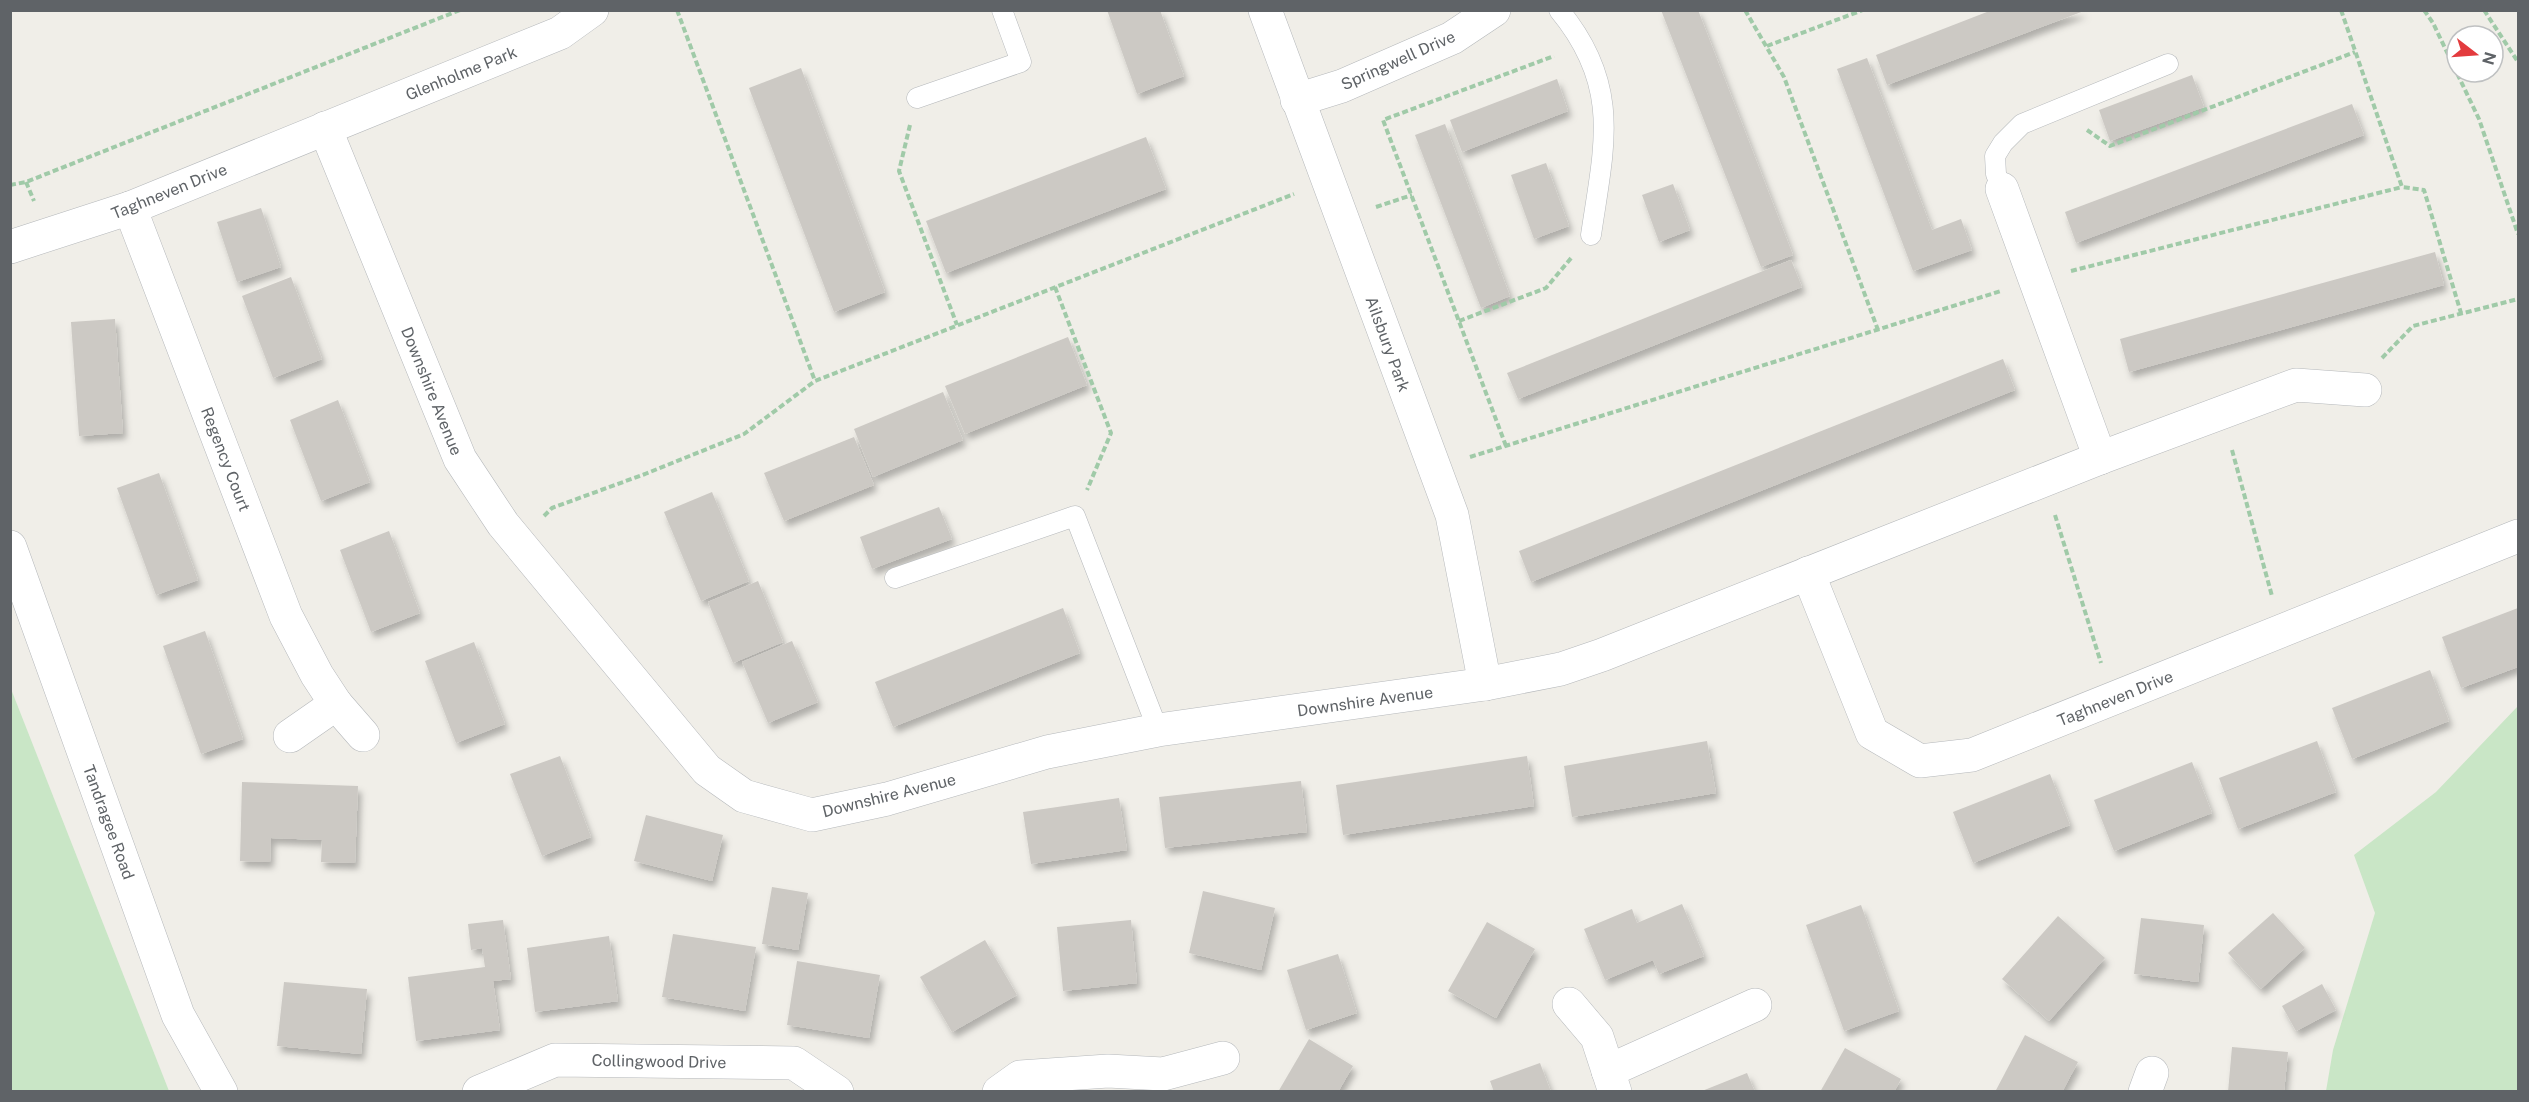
<svg xmlns="http://www.w3.org/2000/svg" width="2529" height="1102" font-family="'Public Sans',sans-serif">
  <style>
    .green { fill: #c9e6c6 }
    .building { fill: #ccc9c4; filter: url(#shadow) }
    .lines { fill: none; stroke-linecap: round; stroke-linejoin: round }
    .service-casing { stroke: #b5b8bb; stroke-width: 21 }
    .minor-casing { stroke: #b5b8bb; stroke-width: 34 }
    .tertiary-casing { stroke: #b5b8bb; stroke-width: 34 }
    .path { stroke: #a0caa8; stroke-width: 4; stroke-dasharray: 6 3; stroke-linecap: butt }
    .service { stroke: #fff; stroke-width: 20 }
    .minor { stroke: #fff; stroke-width: 33 }
    .tertiary { stroke: #fff; stroke-width: 33 }
    .labels { text-anchor: middle; stroke-width: 5; stroke-linejoin: round; paint-order: stroke }
    .street-label { font-size: 16px; fill: #5f6367; stroke: #fff }
  </style>
  <defs>
    <filter id="shadow"><feDropShadow dx="3.5" dy="6" stdDeviation="3" flood-color="#0004"/></filter>
  </defs>
  <rect width="100%" height="100%" fill="#f0eee8"/>
  <g class="green">
    <path d="M10,689H11L169,1091H11Z"/>
    <path d="M2518,706V1091H2326L2333,1050L2375,913L2354,855L2436,792Z"/>
  </g>
  <g class="building">
    <path d="M1107,10H1160L1184,76L1137,94Z"/>
    <path d="M1661,10H1698L1793,255L1761,267Z"/>
    <path d="M1992,10L2084,11L1887,85L1876,55Z"/>
    <path d="M1867,58L1932,230L1961,219L1972,250L1913,271L1837,69Z"/>
    <path d="M801,68L885,292L834,312L749,88Z"/>
    <path d="M2192,75L2204,107L2110,141L2099,110Z"/>
    <path d="M1557,79L1568,111L1462,152L1450,120Z"/>
    <path d="M2352,104L2364,135L2076,243L2065,212Z"/>
    <path d="M1445,124L1510,296L1481,308L1415,135Z"/>
    <path d="M1146,137L1166,189L946,273L926,221Z"/>
    <path d="M1546,163L1569,226L1534,239L1511,175Z"/>
    <path d="M1673,184L1690,230L1659,242L1642,195Z"/>
    <path d="M261,208L281,267L237,282L217,222Z"/>
    <path d="M2435,252L2444,285L2129,372L2120,339Z"/>
    <path d="M1791,260L1802,287L1518,399L1507,373Z"/>
    <path d="M291,277L322,359L273,378L242,296Z"/>
    <path d="M115,319L123,433L79,436L71,322Z"/>
    <path d="M1068,337L1087,385L965,434L945,386Z"/>
    <path d="M2003,359L2015,390L1531,582L1519,551Z"/>
    <path d="M943,392L963,440L873,477L854,429Z"/>
    <path d="M338,400L370,482L321,501L290,420Z"/>
    <path d="M854,437L874,485L784,521L764,473Z"/>
    <path d="M159,473L198,580L156,595L117,488Z"/>
    <path d="M712,492L749,581L701,601L664,512Z"/>
    <path d="M939,507L952,539L872,569L860,537Z"/>
    <path d="M389,531L420,613L371,632L340,550Z"/>
    <path d="M758,581L783,642L733,663L708,602Z"/>
    <path d="M1063,608L1080,653L893,727L875,682Z"/>
    <path d="M2518,608V667L2461,688L2442,637Z"/>
    <path d="M205,631L243,739L201,754L163,646Z"/>
    <path d="M792,641L818,702L768,723L742,662Z"/>
    <path d="M474,642L505,724L456,743L425,661Z"/>
    <path d="M2430,670L2449,721L2352,759L2332,708Z"/>
    <path d="M1707,741L1716,793L1572,817L1564,766Z"/>
    <path d="M2317,741L2336,792L2238,829L2219,778Z"/>
    <path d="M560,756L591,837L542,856L510,774Z"/>
    <path d="M1527,756L1534,806L1343,835L1336,785Z"/>
    <path d="M2192,762L2212,813L2114,851L2094,800Z"/>
    <path d="M2050,774L2070,825L1973,863L1953,812Z"/>
    <path d="M1301,781L1307,832L1165,848L1159,797Z"/>
    <path d="M242,782L358,786L355,863L321,862L322,840L271,838L270,862L240,861Z"/>
    <path d="M1119,798L1127,850L1031,864L1023,812Z"/>
    <path d="M646,815L723,835L712,881L634,861Z"/>
    <path d="M772,887L808,893L798,950L762,944Z"/>
    <path d="M1203,891L1275,908L1261,970L1189,953Z"/>
    <path d="M1682,904L1704,956L1659,974L1653,960L1605,980L1584,929L1632,909L1637,923Z"/>
    <path d="M1861,905L1899,1011L1844,1031L1806,925Z"/>
    <path d="M2273,913L2305,948L2261,989L2228,953Z"/>
    <path d="M2058,916L2105,958L2049,1021L2002,979Z"/>
    <path d="M2141,918L2204,925L2198,982L2134,974Z"/>
    <path d="M503,920L511,979L493,981L500,1030L416,1041L408,977L485,967L482,948L471,950L468,924Z"/>
    <path d="M1131,920L1137,983L1063,991L1057,927Z"/>
    <path d="M1487,922L1535,949L1496,1018L1448,991Z"/>
    <path d="M673,934L756,947L745,1011L662,997Z"/>
    <path d="M609,936L618,1001L535,1012L527,948Z"/>
    <path d="M985,940L1017,995L952,1032L920,977Z"/>
    <path d="M1338,954L1357,1013L1306,1030L1287,970Z"/>
    <path d="M797,961L880,975L869,1038L787,1025Z"/>
    <path d="M284,982L367,989L361,1054L277,1046Z"/>
    <path d="M2322,984L2336,1010L2296,1031L2282,1006Z"/>
    <path d="M2025,1035L2078,1062L2062,1092H1995Z"/>
    <path d="M1309,1039L1353,1066L1338,1092H1278Z"/>
    <path d="M2232,1047L2288,1052L2284,1092H2228Z"/>
    <path d="M1845,1048L1901,1079L1894,1092H1820Z"/>
    <path d="M1540,1063L1551,1092H1494L1490,1081Z"/>
    <path d="M1747,1073L1755,1092H1702V1091Z"/>
  </g>
  <g class="lines">
    <defs>
      <g id="service">
        <path d="M1559,10C1622,86 1604,146 1591,235"/>
        <path d="M917,98L1021,62L1002,10"/>
        <path d="M2002,189L1996,174L1995,156L2003,143L2022,124L2168,64"/>
        <path d="M895,578L1075,516L1158,730"/>
      </g>
      <g id="minor">
        <path d="M1265,10L1452,515L1485,684"/>
        <path d="M1297,100L1342,86L1452,38L1494,10"/>
        <path d="M325,128L460,459L503,524L707,770L744,796L812,815L887,799L1047,752L1158,730L1485,684L1561,669L1602,655L2100,458L2296,385L2365,390"/>
        <path d="M2002,189L2100,458"/>
        <path d="M130,208L286,616L317,675L336,704L363,735"/>
        <path d="M10,247L130,208L560,33L592,10"/>
        <path d="M1808,573L1872,733L1920,761L1972,755L2518,536"/>
        <path d="M290,736L336,704"/>
        <path d="M1569,1004L1597,1037L1615,1092"/>
        <path d="M1608,1071L1755,1005"/>
        <path d="M479,1092L555,1060L794,1063L837,1092"/>
        <path d="M999,1092L1020,1077L1108,1071L1163,1074L1223,1058"/>
        <path d="M2145,1092L2152,1073"/>
      </g>
      <path id="tertiary" d="M10,547L178,1015L221,1092"/>
    </defs>
    <use href="#service" class="service-casing"/>
    <use href="#minor" class="minor-casing"/>
    <use href="#tertiary" class="tertiary-casing"/>
    <g class="path">
      <path d="M677,10L815,381"/>
      <path d="M1745,10L1784,77L1878,330"/>
      <path d="M2341,10L2402,187L2424,190L2461,313"/>
      <path d="M2424,10L2433,23L2479,119L2518,234"/>
      <path d="M2484,10L2518,62"/>
      <path d="M1767,46L1863,10"/>
      <path d="M910,125L899,171L957,325"/>
      <path d="M2087,130L2110,146L2355,52"/>
      <path d="M26,182L34,201"/>
      <path d="M10,185L26,182L460,10"/>
      <path d="M1376,207L1412,195"/>
      <path d="M2071,271L2402,187"/>
      <path d="M1055,287L1111,433L1087,490"/>
      <path d="M1459,321L1546,288L1572,257"/>
      <path d="M2382,358L2413,326L2518,299"/>
      <path d="M1506,446L1383,120L1554,56"/>
      <path d="M2232,450L2272,596"/>
      <path d="M1470,457L2001,291"/>
      <path d="M2055,515L2101,663"/>
      <path d="M544,516L552,508L645,474L744,434L815,381L1294,194"/>
    </g>
    <use href="#service" class="service"/>
    <use href="#minor" class="minor"/>
    <use href="#tertiary" class="tertiary"/>
  </g>
  <g class="labels">
    <g class="street-label">
      <text transform="translate(1398 60) rotate(-24)" y="6">Springwell Drive</text>
      <text transform="translate(461 73) rotate(-22)" y="6">Glenholme Park</text>
      <text transform="translate(169 191) rotate(-22)" y="6">Taghneven Drive</text>
      <text transform="translate(1388 344) rotate(70)" y="6">Ailsbury Park</text>
      <text transform="translate(432 391) rotate(68)" y="6">Downshire Avenue</text>
      <text transform="translate(226 459) rotate(69)" y="6">Regency Court</text>
      <text transform="translate(2115 698) rotate(-22)" y="6">Taghneven Drive</text>
      <text transform="translate(1365 701) rotate(-8)" y="6">Downshire Avenue</text>
      <text transform="translate(889 795) rotate(-14)" y="6">Downshire Avenue</text>
      <text transform="translate(109 822) rotate(70)" y="6">Tandragee Road</text>
      <text transform="translate(659 1061) rotate(1)" y="6">Collingwood Drive</text>
    </g>
  </g>
  <rect width="2529" height="1102" fill="none" stroke="#5f6367" stroke-width="24"/>
  <g transform="translate(2475 54) rotate(107)"><circle r="28" fill="#ffffff" stroke="#bfc1c2" stroke-width="1.5"/>
  <path d="M0-4.5L10 22L0 15L-10 22Z" fill="#e33b3e"/>
  <text y="-9" font-size="16" font-weight="bold" text-anchor="middle" fill="#5f6367">N</text>
  </g>
</svg>
